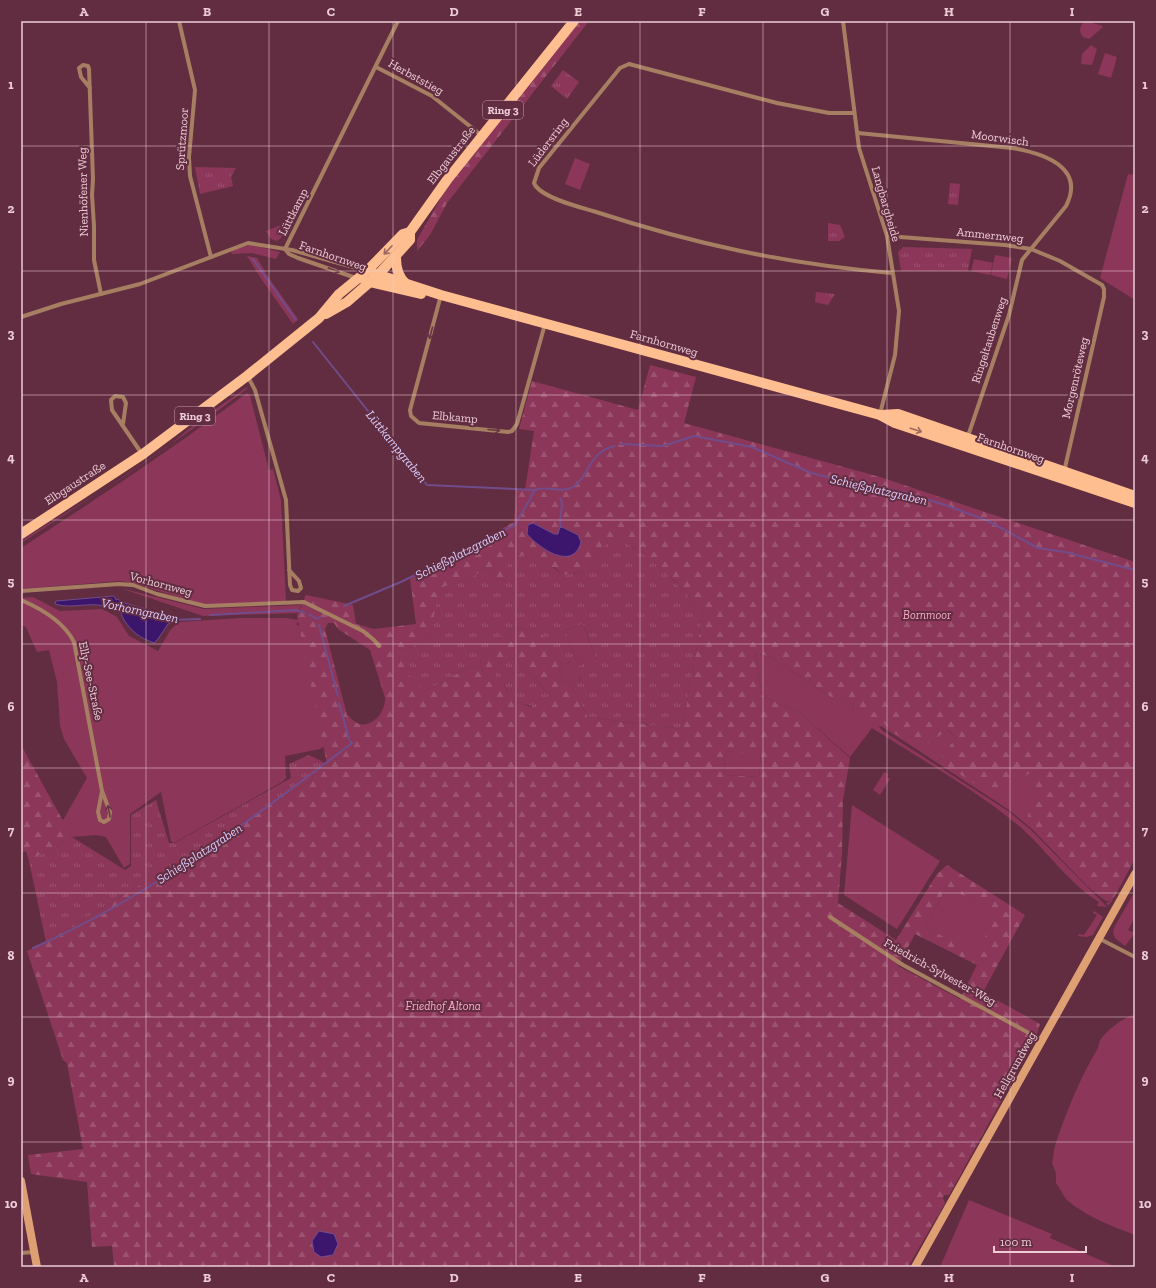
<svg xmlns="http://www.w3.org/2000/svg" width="1156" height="1288" font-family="'Zilla Slab',serif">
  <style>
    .green { fill: #8c3759; fill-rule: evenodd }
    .forest { fill: url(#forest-firs); fill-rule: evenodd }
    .park { fill: url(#park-tufts); fill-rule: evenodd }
    .water { fill: #3c156d; stroke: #714c8c }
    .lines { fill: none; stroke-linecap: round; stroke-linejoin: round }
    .stream { stroke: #714c8c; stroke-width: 2 }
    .street { stroke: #a67f62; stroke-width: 4 }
    .secondary { stroke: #dea072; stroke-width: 8 }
    .primary { stroke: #febe8f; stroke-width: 10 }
    .oneway { stroke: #a06760 }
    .oneway2 { stroke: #693544 }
    .grid { fill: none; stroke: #edccd6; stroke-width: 1; stroke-opacity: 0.55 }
    .labels { text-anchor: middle; stroke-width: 4; stroke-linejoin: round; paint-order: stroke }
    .shield { fill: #622d41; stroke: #c39ca9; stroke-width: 1 }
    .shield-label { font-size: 11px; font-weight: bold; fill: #edccd6 }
    .street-label { font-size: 12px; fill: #edccd6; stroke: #622d41 }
    .park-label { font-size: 12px; font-style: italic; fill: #fcaac5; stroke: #622d41 }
    .water-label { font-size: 13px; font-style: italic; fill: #dbceff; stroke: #622d41 }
    .neatline { fill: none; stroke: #edccd6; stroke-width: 1.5 }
    .grid-label { font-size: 13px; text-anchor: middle; font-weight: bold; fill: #edccd6 }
  </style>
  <defs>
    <pattern id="forest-firs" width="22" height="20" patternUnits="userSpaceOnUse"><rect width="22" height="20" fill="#8c3759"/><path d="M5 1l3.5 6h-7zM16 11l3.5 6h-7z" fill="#9c5370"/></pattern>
    <pattern id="park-tufts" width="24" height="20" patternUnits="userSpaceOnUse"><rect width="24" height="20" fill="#8c3759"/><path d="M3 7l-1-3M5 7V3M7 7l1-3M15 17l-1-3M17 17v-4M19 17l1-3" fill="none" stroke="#9c5370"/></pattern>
  </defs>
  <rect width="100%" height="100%" fill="#622d41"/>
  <g class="green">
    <path d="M1085,21L1103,26L1102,28L1089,39L1083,37C1078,31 1080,25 1085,21Z"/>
    <path d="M1091,45L1097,49L1092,65L1081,64L1082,54Z"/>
    <path d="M1105,53L1117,57L1111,78L1098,74Z"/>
    <path d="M575,158L590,164L580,190L565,184Z"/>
    <path d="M1128,174L1135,175V300L1100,278Z"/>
    <path d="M288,222L281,238L277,241C271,240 269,237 266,231Z"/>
    <path d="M252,245L280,252L276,259L252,253L232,254L231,252L239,247Z"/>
    <path d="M995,255L1012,258L1007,279L991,275Z"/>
    <path d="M247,256L257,258L269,278L298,319L293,324L262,280Z"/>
    <path d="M974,259L993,263L990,275L971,271Z"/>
    <path d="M246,388H248C175,444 98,493 21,543V541L123,477L167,447L201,419Z"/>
    <path d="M247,393L250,396L269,470L273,469L281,500L286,601L204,605L136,584L120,581L21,589V548C98,498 174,448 247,393Z"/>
    <path d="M120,588L204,609L301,605L298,613L203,616Z"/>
    <path d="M33,597L60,611L102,609L117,617L129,636L158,651L171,629L179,622L239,618H286L298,620V622L296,624L299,626L329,744L320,749L285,756L286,778L282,782L174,843L171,841L161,792L130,814V864L124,868L106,837L96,835L72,837L62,822L87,778L64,739L60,725L57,682L49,650L37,652L26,627L21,625V598Z"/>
    <path d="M583,624L596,660L578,666L565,630Z"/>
    <path d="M755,653L771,657L831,697H844L852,704L854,713L883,723L894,733L930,742L947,730L956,737L939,761L1036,770L1090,888L1112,901L1107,907L1097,906L1099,902C1067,882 1046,849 1018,825C973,788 920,759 872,728L850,757L800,713L762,696ZM881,726L1009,810L1032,829L1090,889L1106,901H1111L1106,903L1108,905L1107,907L1031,830L1008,811L883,731L879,727Z"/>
    <path d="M573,661L582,674L581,677C577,685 569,684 563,679L561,671L564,664Z"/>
    <path d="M725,751L761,753L759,777L724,775Z"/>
    <path d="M884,772L888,774L887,777L890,779L880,795L873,790Z"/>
    <path d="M852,805L940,861L897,929L844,895Z"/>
    <path d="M947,887L999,913L976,955L925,927Z"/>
    <path d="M1135,891V917L1128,930L1135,933L1125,946L1115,938L1113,932L1115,926Z"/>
    <path d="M1094,911L1103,917L1093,935L1087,937L1078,936L1079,934L1084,935L1097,915L1093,913Z"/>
    <path d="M1135,1015V1235C1111,1226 1088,1217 1068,1201C1065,1199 1060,1188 1056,1183V1173L1052,1163C1054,1157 1053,1151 1055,1146C1066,1112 1080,1078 1098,1048C1099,1045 1099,1041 1101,1039C1107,1030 1125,1016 1135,1015Z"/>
    <path d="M969,1200L1052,1234L1050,1238L1116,1267H940Z"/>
  </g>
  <g class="forest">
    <path d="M580,21H589L447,203L430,235L417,251V240L450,182Z"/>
    <path d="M650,365L696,377L684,423L880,477L1135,562V859L1112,901L1090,888L1027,822L1036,770L991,794L939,761L956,737L948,730L930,742L913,745L894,733L883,723L871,726L854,713L852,704L844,697H831L771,657L755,653L762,696L800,713L850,758L843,800L842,853L838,903L896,940L937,874L947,865L1025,915L983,992L1040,1024L1035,1040L949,1195H944L943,1198L945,1203L908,1267H114L112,1246L92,1247L87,1182L31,1174L28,1155L83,1149L67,1063L63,1060L27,951L46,942L312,780L314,772L327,764L297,616L306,595L353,605L356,624L374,629L416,624L410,579L514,522L516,489L525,490L534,431L519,429L532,381L638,410ZM534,523L554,534H558L562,527L578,535L580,542L578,549L555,554L529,536L527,527ZM607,541L633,547L675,581L703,613L682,729L588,717L571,685L563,681L559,673L561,663L543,635L526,629L514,628L500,638L480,660L483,673L471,666L425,691L403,651L429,639L441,588L474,576L488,567L498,581H503L507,576L554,567L563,575L585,572L598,557ZM328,623H334L338,629L370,650L385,698C386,711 372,730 357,723C354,721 350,718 347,715L325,629ZM511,658L521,662L551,697L531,707C506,701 504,685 499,663ZM725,751L761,754L759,777L724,775ZM947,887L998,913L976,954L925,927ZM915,934L977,965L960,999L898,966Z"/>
    <path d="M21,745L72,837L29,861L26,851L21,853Z"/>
  </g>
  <g class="park">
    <path d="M563,70L579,82L567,99L551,86Z"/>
    <path d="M195,167L236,168L231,177L233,186L200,194Z"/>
    <path d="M950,183L960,184L958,205L948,204Z"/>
    <path d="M828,223L840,225L845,237L839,241H828Z"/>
    <path d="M903,247L972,249L968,271H901L898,252Z"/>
    <path d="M816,292L835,294L828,305L815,302Z"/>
    <path d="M616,539C652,554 678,584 703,613L682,729L588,717L571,685L563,681L559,673L561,663L542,635L526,629L514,628L500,638L480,660L483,674L471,666L425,691L409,675L403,651L429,639L440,588L474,576L488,567L498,581H503L507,576L505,569L512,559L527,553L542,559L563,575L585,572L587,568L585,558L594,559L598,557L607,541ZM583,624L596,659L578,666L565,630ZM572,661L574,670L582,674L580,680L573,683L563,679L561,671L564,664Z"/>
    <path d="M511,658L521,662L551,697L546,704L539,707L521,704L510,696L504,683L495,676V668L499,663Z"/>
    <path d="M309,755L327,764L314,772L312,780L46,942L29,861L72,837L125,870L131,866V815L156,800L169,843H175L291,778L289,764Z"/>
  </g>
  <g class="water">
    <path d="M533,523L554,534H558L560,527H562L578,535L581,542C573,572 539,548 527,534L528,525Z"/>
    <path d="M114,596L116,600L118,599L121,602L175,617L174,622L168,624L158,639L154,643C140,638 132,632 124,620C121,614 120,609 114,605L110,608C93,600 73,610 55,604L56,601Z"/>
    <path d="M319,1231L334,1234L338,1244L333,1255L321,1257L314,1252L312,1241Z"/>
  </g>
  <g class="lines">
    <g class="stream">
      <path d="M253,259L296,320"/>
      <path d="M313,342L427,485L535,490"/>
      <path d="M620,444L663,446L694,436L752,447L811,473L851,483L903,492L945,505L986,520L1038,548L1065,552L1135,570"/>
      <path d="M560,498C566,506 557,517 561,527"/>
      <path d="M344,606L403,581L515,525L535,490C546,485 561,494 573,487C590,476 588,452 615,446"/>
      <path d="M309,614L317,619L320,617"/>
      <path d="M210,615L296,610L305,613"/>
      <path d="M171,620L200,619"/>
      <path d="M319,625L338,696"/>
      <path d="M339,703L349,739"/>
      <path d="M33,948C147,898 253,819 352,743L350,741"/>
    </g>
    <g class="street">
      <path d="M179,21L195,90L189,157L190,176L211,257"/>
      <path d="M843,21L859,148L887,236L899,311L895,355L880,414"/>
      <path d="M376,67L432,96L481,135"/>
      <path d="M90,88L81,77L79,68L83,65L88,66L89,69L93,179L92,195L94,226V260L101,294"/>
      <path d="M854,113H829L777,103L629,64L620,68L539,168L534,183C539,197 579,207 593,211C694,244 786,264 892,273"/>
      <path d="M858,133L1012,148C1043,153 1086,167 1066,206L1022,260L1009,315L967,439"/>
      <path d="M887,236L1005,245L1031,249L1060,261L1102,285L1104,289V297L1064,472"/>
      <path d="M285,249L398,21"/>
      <path d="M285,249L289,254L298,258L356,278"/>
      <path d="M441,295L410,410L411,416L419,423L508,432L512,431L517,424L545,324"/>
      <path d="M21,317L61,304L140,284L248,243L292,250L367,271"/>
      <path d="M248,377L255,390L286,500L290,585L292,590L298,591L301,588L299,581L289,570"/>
      <path d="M123,424L126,403L123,397L115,396L111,400L112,410L142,454"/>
      <path d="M21,591L119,584L133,585L157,594L205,606L304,602L363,631L374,640L379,646"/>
      <path d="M21,600C42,609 64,622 74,642L102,791L110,812L109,819L104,822L100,820L98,812L102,791"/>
      <path d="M830,917L903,965L1042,1040"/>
      <path d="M1100,939L1135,957"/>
      <path d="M21,1253L34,1252"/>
    </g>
    <g class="secondary">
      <path d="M21,1181L37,1267"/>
      <path d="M915,1267L1135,874"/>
    </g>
    <g class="primary">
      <path d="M396,258C396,268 398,277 406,284"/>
      <path d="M367,271L441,295L880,415L895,423L1135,503"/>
      <path d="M365,281L421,294"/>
      <path d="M326,314L347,302L378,275L410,240V232L447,180L574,21"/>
      <path d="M881,415L898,414L1135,496"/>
      <path d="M21,534L143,454L247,376L319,318L339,294L367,271L403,234L410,232"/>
    </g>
  </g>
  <defs><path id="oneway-shaft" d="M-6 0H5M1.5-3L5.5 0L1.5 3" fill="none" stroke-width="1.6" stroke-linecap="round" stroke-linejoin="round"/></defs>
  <g class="oneway">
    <use href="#oneway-shaft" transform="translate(388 250) rotate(134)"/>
    <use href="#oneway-shaft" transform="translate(916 430) rotate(18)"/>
  </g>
  <g class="oneway2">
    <use href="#oneway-shaft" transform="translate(334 270) rotate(20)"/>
    <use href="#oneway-shaft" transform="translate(431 333) rotate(105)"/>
    <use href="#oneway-shaft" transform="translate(494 430) rotate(5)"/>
    <use href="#oneway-shaft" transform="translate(109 811) rotate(-100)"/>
  </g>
  <path class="grid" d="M146,21V1267M269,21V1267M393,21V1267M516,21V1267M640,21V1267M763,21V1267M887,21V1267M1010,21V1267M21,146H1135M21,271H1135M21,395H1135M21,520H1135M21,644H1135M21,768H1135M21,893H1135M21,1017H1135M21,1142H1135"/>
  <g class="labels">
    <g class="shield">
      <rect x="483" y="101" width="40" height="18" rx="3"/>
      <rect x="175" y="407" width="40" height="18" rx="3"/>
    </g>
    <g class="shield-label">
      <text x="503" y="114">Ring 3</text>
      <text x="195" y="420">Ring 3</text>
    </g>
    <g class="street-label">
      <text transform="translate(416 77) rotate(29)" y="4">Herbststieg</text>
      <text transform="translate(1000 138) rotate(8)" y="4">Moorwisch</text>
      <text transform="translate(182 139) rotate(-86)" y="4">Sprützmoor</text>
      <text transform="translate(548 142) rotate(-53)" y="4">Lüdersring</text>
      <text transform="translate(451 155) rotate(-52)" y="4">Elbgaustraße</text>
      <text transform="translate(83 192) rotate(-91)" y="4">Nienhöfener Weg</text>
      <text transform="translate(886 204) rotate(74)" y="4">Langbargheide</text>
      <text transform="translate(293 212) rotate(-63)" y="4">Lüttkamp</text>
      <text transform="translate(990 235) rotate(6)" y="4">Ammernweg</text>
      <text transform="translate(333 256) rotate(19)" y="4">Farnhornweg</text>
      <text transform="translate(989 340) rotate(-72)" y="4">Ringeltaubenweg</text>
      <text transform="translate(664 343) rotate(16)" y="4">Farnhornweg</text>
      <text transform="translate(1075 378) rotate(-77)" y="4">Morgenröteweg</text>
      <text transform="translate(455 417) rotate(5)" y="4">Elbkamp</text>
      <text transform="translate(1011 448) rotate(19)" y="4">Farnhornweg</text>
      <text transform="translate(75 483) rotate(-33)" y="4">Elbgaustraße</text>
      <text transform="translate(161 584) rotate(15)" y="4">Vorhornweg</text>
      <text transform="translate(91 681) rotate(78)" y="4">Elly-See-Straße</text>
      <text transform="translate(940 972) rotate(29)" y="4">Friedrich-Sylvester-Weg</text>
      <text transform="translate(1015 1065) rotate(-61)" y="4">Hellgrundweg</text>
    </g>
    <g class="park-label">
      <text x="927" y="619">Bornmoor</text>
      <text x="443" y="1010">Friedhof Altona</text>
    </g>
    <g class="water-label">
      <text transform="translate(397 446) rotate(51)" y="5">Lüttkampgraben</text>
      <text transform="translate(879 489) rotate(13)" y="5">Schießplatzgraben</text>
      <text transform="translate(460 553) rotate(-27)" y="5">Schießplatzgraben</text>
      <text transform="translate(140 610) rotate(12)" y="5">Vorhorngraben</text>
      <text transform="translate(199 853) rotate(-33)" y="5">Schießplatzgraben</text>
    </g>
  </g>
  <rect width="1156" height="1288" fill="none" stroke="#622d41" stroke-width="44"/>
  <path d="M994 1246v6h92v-6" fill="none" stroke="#edccd6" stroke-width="2"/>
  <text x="1000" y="1246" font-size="12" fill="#edccd6" stroke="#622d41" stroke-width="3" paint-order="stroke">100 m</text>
  <rect x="22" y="22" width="1112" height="1244" class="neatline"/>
  <g class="grid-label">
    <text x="84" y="16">A</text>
    <text x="207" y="16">B</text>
    <text x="331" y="16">C</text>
    <text x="454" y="16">D</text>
    <text x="578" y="16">E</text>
    <text x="702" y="16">F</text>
    <text x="825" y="16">G</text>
    <text x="949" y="16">H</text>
    <text x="1072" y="16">I</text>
    <text x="11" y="89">1</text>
    <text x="1145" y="89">1</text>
    <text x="11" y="213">2</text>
    <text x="1145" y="213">2</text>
    <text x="11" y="338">3</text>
    <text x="1145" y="338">3</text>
    <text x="11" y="462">4</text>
    <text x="1145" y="462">4</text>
    <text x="11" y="586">5</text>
    <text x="1145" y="586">5</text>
    <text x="11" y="711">6</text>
    <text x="1145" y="711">6</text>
    <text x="11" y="835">7</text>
    <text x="1145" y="835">7</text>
    <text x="11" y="960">8</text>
    <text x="1145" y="960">8</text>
    <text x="11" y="1084">9</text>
    <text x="1145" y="1084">9</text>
    <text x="11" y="1208">10</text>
    <text x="1145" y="1208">10</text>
    <text x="84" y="1282">A</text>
    <text x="207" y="1282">B</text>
    <text x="331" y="1282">C</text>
    <text x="454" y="1282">D</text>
    <text x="578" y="1282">E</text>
    <text x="702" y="1282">F</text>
    <text x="825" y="1282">G</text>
    <text x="949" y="1282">H</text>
    <text x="1072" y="1282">I</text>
  </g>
</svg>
